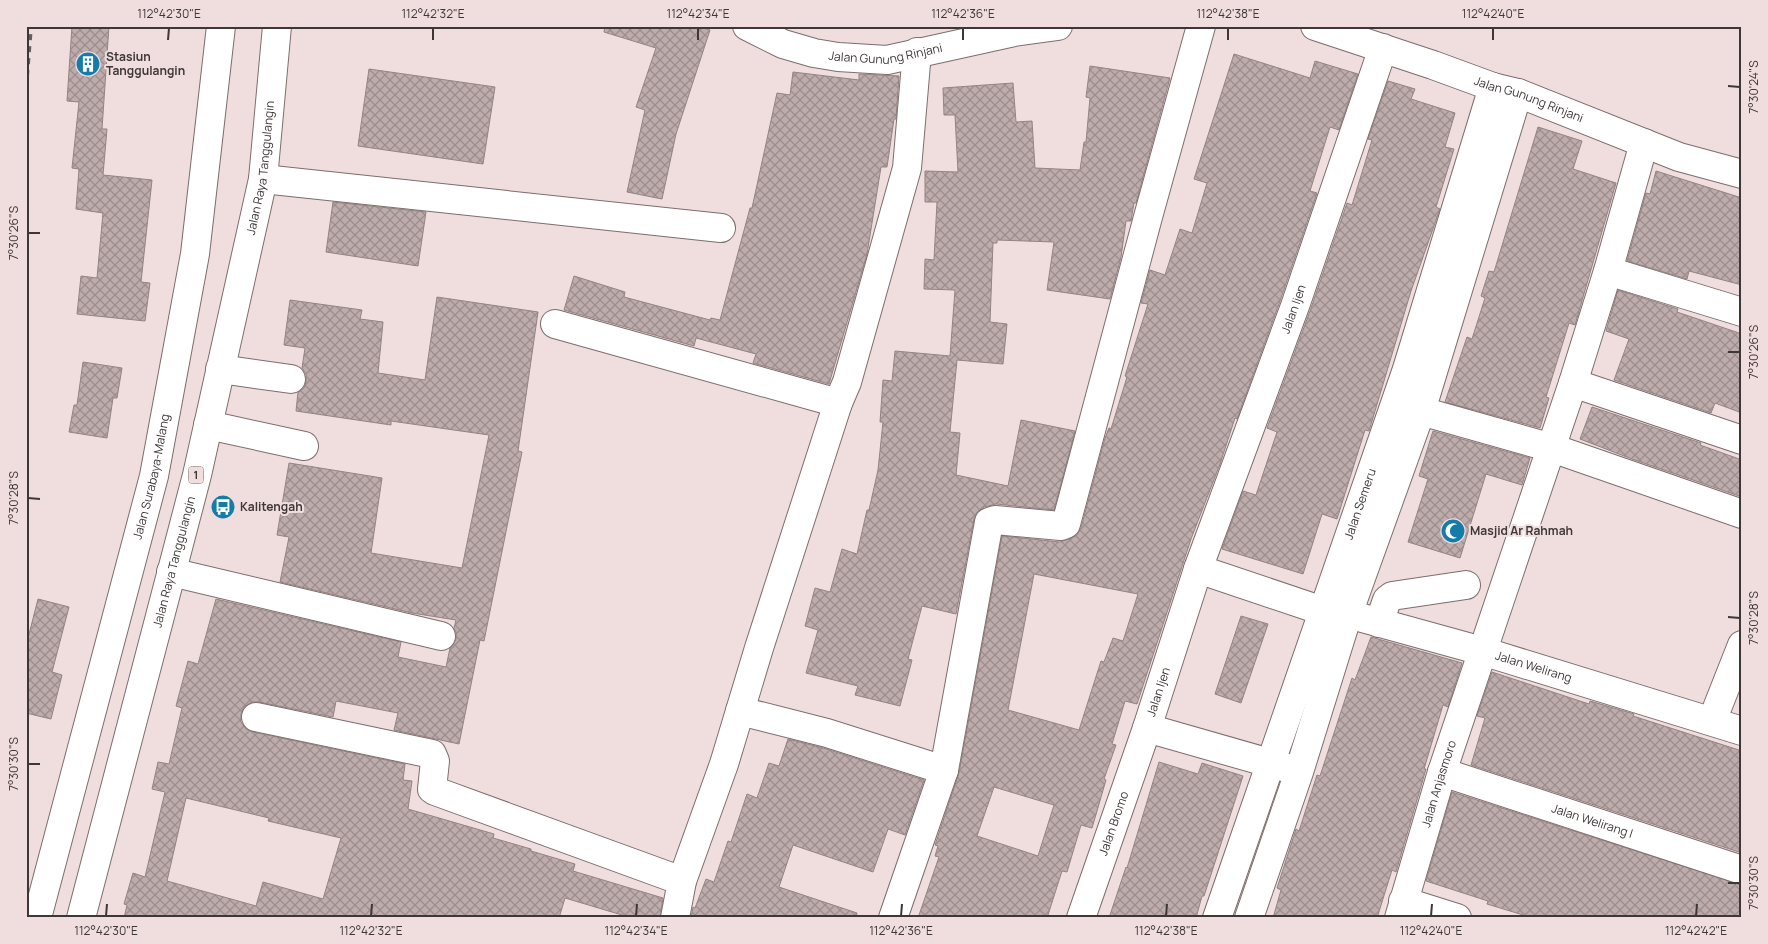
<svg xmlns="http://www.w3.org/2000/svg" width="1768" height="944" font-family="Manrope,sans-serif">
  <style>
    .building { fill: url(#building-cross-hatch); stroke: #948383; fill-rule: evenodd }
    .lines { fill: none; stroke-linecap: round; stroke-linejoin: round }
    .minor-casing { stroke: #7e6d6d; stroke-width: 30 }
    .highway-casing { stroke: #7e6d6d; stroke-width: 30 }
    .minor { stroke: #fff; stroke-width: 28 }
    .highway { stroke: #fff; stroke-width: 28 }
    .rail { stroke: #675d5d; stroke-width: 4; stroke-dasharray: 6 6; stroke-linecap: butt }
    .ticks { fill: none; stroke: #3e3737; stroke-width: 2 }
    .labels { text-anchor: middle; stroke-width: 4; stroke-linejoin: round; paint-order: stroke }
    .shield { fill: #f0ddde; stroke: #736969; stroke-width: 1 }
    .shield-label { font-size: 11px; font-weight: bold; fill: #3e3737 }
    .street-label { font-size: 12px; fill: #3e3737; stroke: #f0ddde }
    .poi-label { font-size: 12px; font-weight: bold; fill: #3e3737; stroke: #f0ddde; text-anchor: start }
    .neatline { fill: none; stroke: #3e3737; stroke-width: 2 }
    .ticks-label { font-size: 12px; text-anchor: middle; fill: #3e3737 }
  </style>
  <defs>
    <pattern id="building-cross-hatch" width="8" height="8" patternUnits="userSpaceOnUse" patternTransform="scale(1.25)"><rect width="8" height="8" fill="#beacac"/><path d="M0 0l8 8M0 8l8-8" fill="none" stroke="#9c8d8d"/></pattern>
  </defs>
  <rect width="100%" height="100%" fill="#f0ddde"/>
  <g class="building">
    <path d="M72,26H109L102,129H107L103,175L152,180L141,282L150,283L145,321L77,314L81,276L97,278L103,213L76,209L79,169L72,168L79,102L67,101Z"/>
    <path d="M605,26H697L710,30L676,134L662,199L627,192L645,110L636,107L656,48L604,32Z"/>
    <path d="M1234,54L1310,78L1315,61L1358,74L1339,130L1330,127L1310,191L1317,193L1280,301L1237,419L1235,418L1220,464L1191,539L1137,704L1125,701L1112,744L1116,745L1104,779L1106,780L1092,828L1081,825L1067,872L1062,871L1047,918H918L939,857L935,856L938,846L935,845L959,773L1002,536L1060,542L1072,538L1077,535L1081,528L1105,438L1109,428L1111,429L1127,377L1125,376L1148,304L1141,303L1150,270L1165,275L1180,229L1192,233L1207,183L1194,179ZM1034,574L1138,594L1123,641L1113,638L1104,662L1101,661L1079,730L1008,710ZM994,787L1054,805L1038,856L977,836Z"/>
    <path d="M1090,66L1170,78L1136,203H1134L1131,221H1126L1121,257L1110,299L1047,290L1054,242L997,240V243H993L990,322L1007,324L1003,364L957,360L950,432L960,433L956,475L1008,486L1021,420L1075,431L1054,510L996,504L984,507L978,511L974,519L956,614L922,606L908,659L912,660L900,706L855,695L858,686L806,673L818,630L805,626L815,588L830,592L842,549L857,554L867,510H869L878,470L883,422H880L883,380L892,381L895,351L950,356L955,290L924,289L925,259L934,260L937,202H925V171L958,172L955,115H944L943,88L1013,83L1016,122L1032,121L1035,168L1080,170L1084,142H1086L1090,98L1086,97Z"/>
    <path d="M369,69L495,87L483,164L358,146Z"/>
    <path d="M793,72L859,80V74L899,76L896,119H894L887,167H881L867,254L829,384L753,363L756,354L696,338L694,346L564,310L574,276L625,292L624,297L710,320L711,318L720,320L750,208H752L777,93L790,95Z"/>
    <path d="M1388,81L1415,89L1411,99L1455,113L1445,147L1454,149L1436,207L1440,209L1411,291L1369,431L1365,430L1337,519L1322,514L1303,574L1222,549L1243,491L1256,495L1277,432L1267,428L1310,311L1347,203L1352,205L1372,140L1368,139Z"/>
    <path d="M1538,127L1582,141L1573,169L1616,183L1575,325L1569,323L1546,397L1549,398L1540,428L1445,402L1467,337L1472,339L1485,298L1481,296L1489,271L1494,272Z"/>
    <path d="M1656,171L1742,198V285L1689,271L1687,279L1627,261L1646,193L1650,194Z"/>
    <path d="M333,202L426,212L418,266L326,252Z"/>
    <path d="M1618,290L1678,309L1677,312L1742,334V413L1715,403L1711,413L1614,380L1629,339L1606,331Z"/>
    <path d="M437,297L538,312L518,451L522,452L484,641L480,640L459,744L394,730L398,713L336,701L333,717L259,702H252L244,707L241,714V722L246,729L253,732L405,764L403,780L412,781L408,809L494,834L493,838L531,849V851L575,864L573,871L663,898L660,918H632L565,898L559,918H124L127,905L124,904L133,873L145,877L165,792L152,789L158,762L169,764L182,708L176,706L188,661L198,664L216,599L401,642L398,657L446,667L450,648L456,639V632L454,628L456,620L412,613L280,582L289,537L277,535L289,463L382,478L371,553L462,568L489,435L391,421V425L296,411L298,392L304,388L306,382V374L302,368L305,348L284,345L290,300L362,310L360,319L383,322L378,373L425,380ZM186,798L269,818L268,821L341,838L323,899L263,882L256,906L167,881Z"/>
    <path d="M83,362L122,368L117,398H113L107,438L69,432L74,405H77Z"/>
    <path d="M1592,407L1701,443L1700,445L1742,460V497L1632,459L1580,439Z"/>
    <path d="M1433,431L1530,458L1522,485L1486,474L1460,558L1408,542L1428,479L1419,476Z"/>
    <path d="M38,599L69,607L52,672L62,675L51,719L26,713V646Z"/>
    <path d="M1241,616L1268,624L1241,703L1215,694Z"/>
    <path d="M1371,637L1462,663L1448,707L1443,705L1424,769H1426L1396,872L1392,870L1377,918H1273L1281,890L1277,888L1296,829L1299,831L1317,775L1320,776L1352,678L1355,680Z"/>
    <path d="M1492,672L1589,704L1590,701L1634,714L1633,716L1742,751V853L1471,765L1485,718L1477,716Z"/>
    <path d="M788,739L823,748L924,780L905,835L888,829L873,872L793,845L779,887L857,913L856,918H691L693,907L695,908L706,879L714,882L728,841L731,842L747,794L757,798L769,763L779,766Z"/>
    <path d="M1159,762L1198,774L1202,763L1243,776L1204,896H1202L1196,918H1109L1126,867L1127,868Z"/>
    <path d="M1452,792L1742,885V918H1533L1487,904L1488,901L1426,881Z"/>
  </g>
  <g class="lines">
    <defs>
      <g id="minor">
        <path id="s1" d="M747,26L783,44L814,53L838,57L887,60L1014,32L1058,26"/>
        <path id="s2" d="M1315,26L1433,65L1493,87L1518,93L1679,157L1742,174"/>
        <path d="M263,179L721,228"/>
        <path d="M1608,271L1742,312"/>
        <path d="M555,324L838,403"/>
        <path d="M220,369L291,379"/>
        <path d="M1573,383L1742,440"/>
        <path d="M1421,411L1552,448L1742,514"/>
        <path d="M208,425L304,446"/>
        <path id="s3" d="M1198,569L1323,611L1348,614L1482,651L1742,731"/>
        <path d="M171,572L441,636"/>
        <path d="M1379,623L1387,600L1392,596L1466,585"/>
        <path d="M740,711L827,733L944,770"/>
        <path d="M256,717L432,754L435,761L432,789L435,791L682,881"/>
        <path d="M1712,721L1742,645"/>
        <path d="M1147,728L1287,768"/>
        <path id="s4" d="M1442,772L1742,870"/>
        <path d="M1403,901L1457,918"/>
        <path d="M675,918L682,881L724,764L759,648L838,403L847,382L907,168L917,52"/>
        <path d="M893,918L944,770L989,522L995,520L1061,526L1066,524L1148,217L1201,26"/>
        <path id="s5" d="M1081,918L1147,728L1198,569L1295,306L1383,48"/>
        <path id="s6" d="M1217,918L1407,369L1493,87"/>
        <path d="M1249,918L1299,772L1348,614L1421,411L1518,93"/>
        <path id="s7" d="M1399,918L1442,772L1573,383L1608,271L1644,143"/>
      </g>
      <g id="highway">
        <path id="s8" d="M37,918L154,476L195,254L221,26"/>
        <path id="s9" d="M81,918L197,475L263,179L277,26"/>
      </g>
    </defs>
    <use href="#minor" class="minor-casing"/>
    <use href="#highway" class="highway-casing"/>
    <use href="#minor" class="minor"/>
    <use href="#highway" class="highway"/>
    <path class="rail" d="M26,88L31,26"/>
  </g>
  <path class="ticks" d="M168,40L169,28M433,40V28M698,40V28M963,40V28M1228,40V28M1493,40V28M1728,86L1740,87M28,233H40M1728,352H1740M28,498L40,499M1728,617L1740,618M28,764H40M1728,883H1740M106,916L107,904M371,916L372,904M636,916L637,904M901,916L902,904M1166,916L1167,904M1431,916L1432,904M1696,916L1697,904"/>
  <defs>
    <symbol id="building-disc" viewBox="-11 -11 22 22"><circle r="9.5" fill="#157ca7" stroke="#f0ddde"/><path d="M-4-6H4V6H1V3H-1V6H-4ZM-2.5-4.3h1.7v1.8h-1.7ZM.8-4.3h1.7v1.8H.8ZM-2.5-1h1.7V.8h-1.7ZM.8-1h1.7V.8H.8Z" fill="#fff"/></symbol>
    <symbol id="bus-disc" viewBox="-11 -11 22 22"><circle r="9.5" fill="#157ca7" stroke="#f0ddde"/><path d="M-5-6H5V4H4V6H2V4H-2V6H-4V4H-5ZM-3.5-4V0h7V-4ZM-3.5 1.2v1.5H-2V1.2ZM2 1.2v1.5H3.5V1.2Z" fill="#fff"/></symbol>
    <symbol id="mosque-disc" viewBox="-11 -11 22 22"><circle r="9.5" fill="#157ca7" stroke="#f0ddde"/><path d="M3.5-4.9A6 6 0 1 0 3.5 4.9A5 5 0 1 1 3.5-4.9Z" fill="#fff"/></symbol>
  </defs>
  <g fill-rule="evenodd">
    <use href="#building-disc" x="74" y="50" width="28" height="28"/>
    <use href="#bus-disc" x="209" y="493" width="28" height="28"/>
    <use href="#mosque-disc" x="1439" y="517" width="28" height="28"/>
  </g>
  <g class="labels">
    <rect class="shield" x="188.5" y="466.5" width="15" height="17" rx="4"/>
    <g class="shield-label">
      <text x="196" y="479">1</text>
    </g>
    <g class="street-label">
      <text dy="4" stroke="none"><textPath href="#s1" startOffset="145">Jalan Gunung Rinjani</textPath></text>
      <text dy="4" stroke="none"><textPath href="#s2" startOffset="226">Jalan Gunung Rinjani</textPath></text>
      <text dy="4" stroke="none"><textPath href="#s9" startOffset="772">Jalan Raya Tanggulangin</textPath></text>
      <text dy="4" stroke="none"><textPath href="#s5" startOffset="645">Jalan Ijen</textPath></text>
      <text dy="4" stroke="none"><textPath href="#s8" startOffset="456">Jalan Surabaya-Malang</textPath></text>
      <text dy="4" stroke="none"><textPath href="#s6" startOffset="438">Jalan Semeru</textPath></text>
      <text dy="4" stroke="none"><textPath href="#s9" startOffset="368">Jalan Raya Tanggulangin</textPath></text>
      <text dy="4" stroke="none"><textPath href="#s3" startOffset="350">Jalan Welirang</textPath></text>
      <text dy="4" stroke="none"><textPath href="#s5" startOffset="239">Jalan Ijen</textPath></text>
      <text dy="4" stroke="none"><textPath href="#s7" startOffset="140">Jalan Anjasmoro</textPath></text>
      <text dy="4" stroke="none"><textPath href="#s4" startOffset="158">Jalan Welirang I</textPath></text>
      <text dy="4" stroke="none"><textPath href="#s5" startOffset="100">Jalan Bromo</textPath></text>
    </g>
    <g class="poi-label">
      <text x="106" y="61">Stasiun<tspan x="106" dy="14">Tanggulangin</tspan></text>
      <text x="240" y="511">Kalitengah</text>
      <text x="1470" y="535">Masjid Ar Rahmah</text>
    </g>
  </g>
  <rect width="1768" height="944" fill="none" stroke="#f0ddde" stroke-width="55"/>
  <rect x="28" y="28" width="1712" height="888" class="neatline"/>
  <g class="ticks-label">
    <text x="169" y="18">112°42'30"E</text>
    <text x="433" y="18">112°42'32"E</text>
    <text x="698" y="18">112°42'34"E</text>
    <text x="963" y="18">112°42'36"E</text>
    <text x="1228" y="18">112°42'38"E</text>
    <text x="1493" y="18">112°42'40"E</text>
    <text transform="translate(1754 87) rotate(-90)" y="4">7°30'24"S</text>
    <text transform="translate(14 233) rotate(-90)" y="4">7°30'26"S</text>
    <text transform="translate(1754 352) rotate(-90)" y="4">7°30'26"S</text>
    <text transform="translate(14 498) rotate(-90)" y="4">7°30'28"S</text>
    <text transform="translate(1754 618) rotate(-90)" y="4">7°30'28"S</text>
    <text transform="translate(14 764) rotate(-90)" y="4">7°30'30"S</text>
    <text transform="translate(1754 883) rotate(-90)" y="4">7°30'30"S</text>
    <text x="106" y="935">112°42'30"E</text>
    <text x="371" y="935">112°42'32"E</text>
    <text x="636" y="935">112°42'34"E</text>
    <text x="901" y="935">112°42'36"E</text>
    <text x="1166" y="935">112°42'38"E</text>
    <text x="1431" y="935">112°42'40"E</text>
    <text x="1696" y="935">112°42'42"E</text>
  </g>
</svg>
